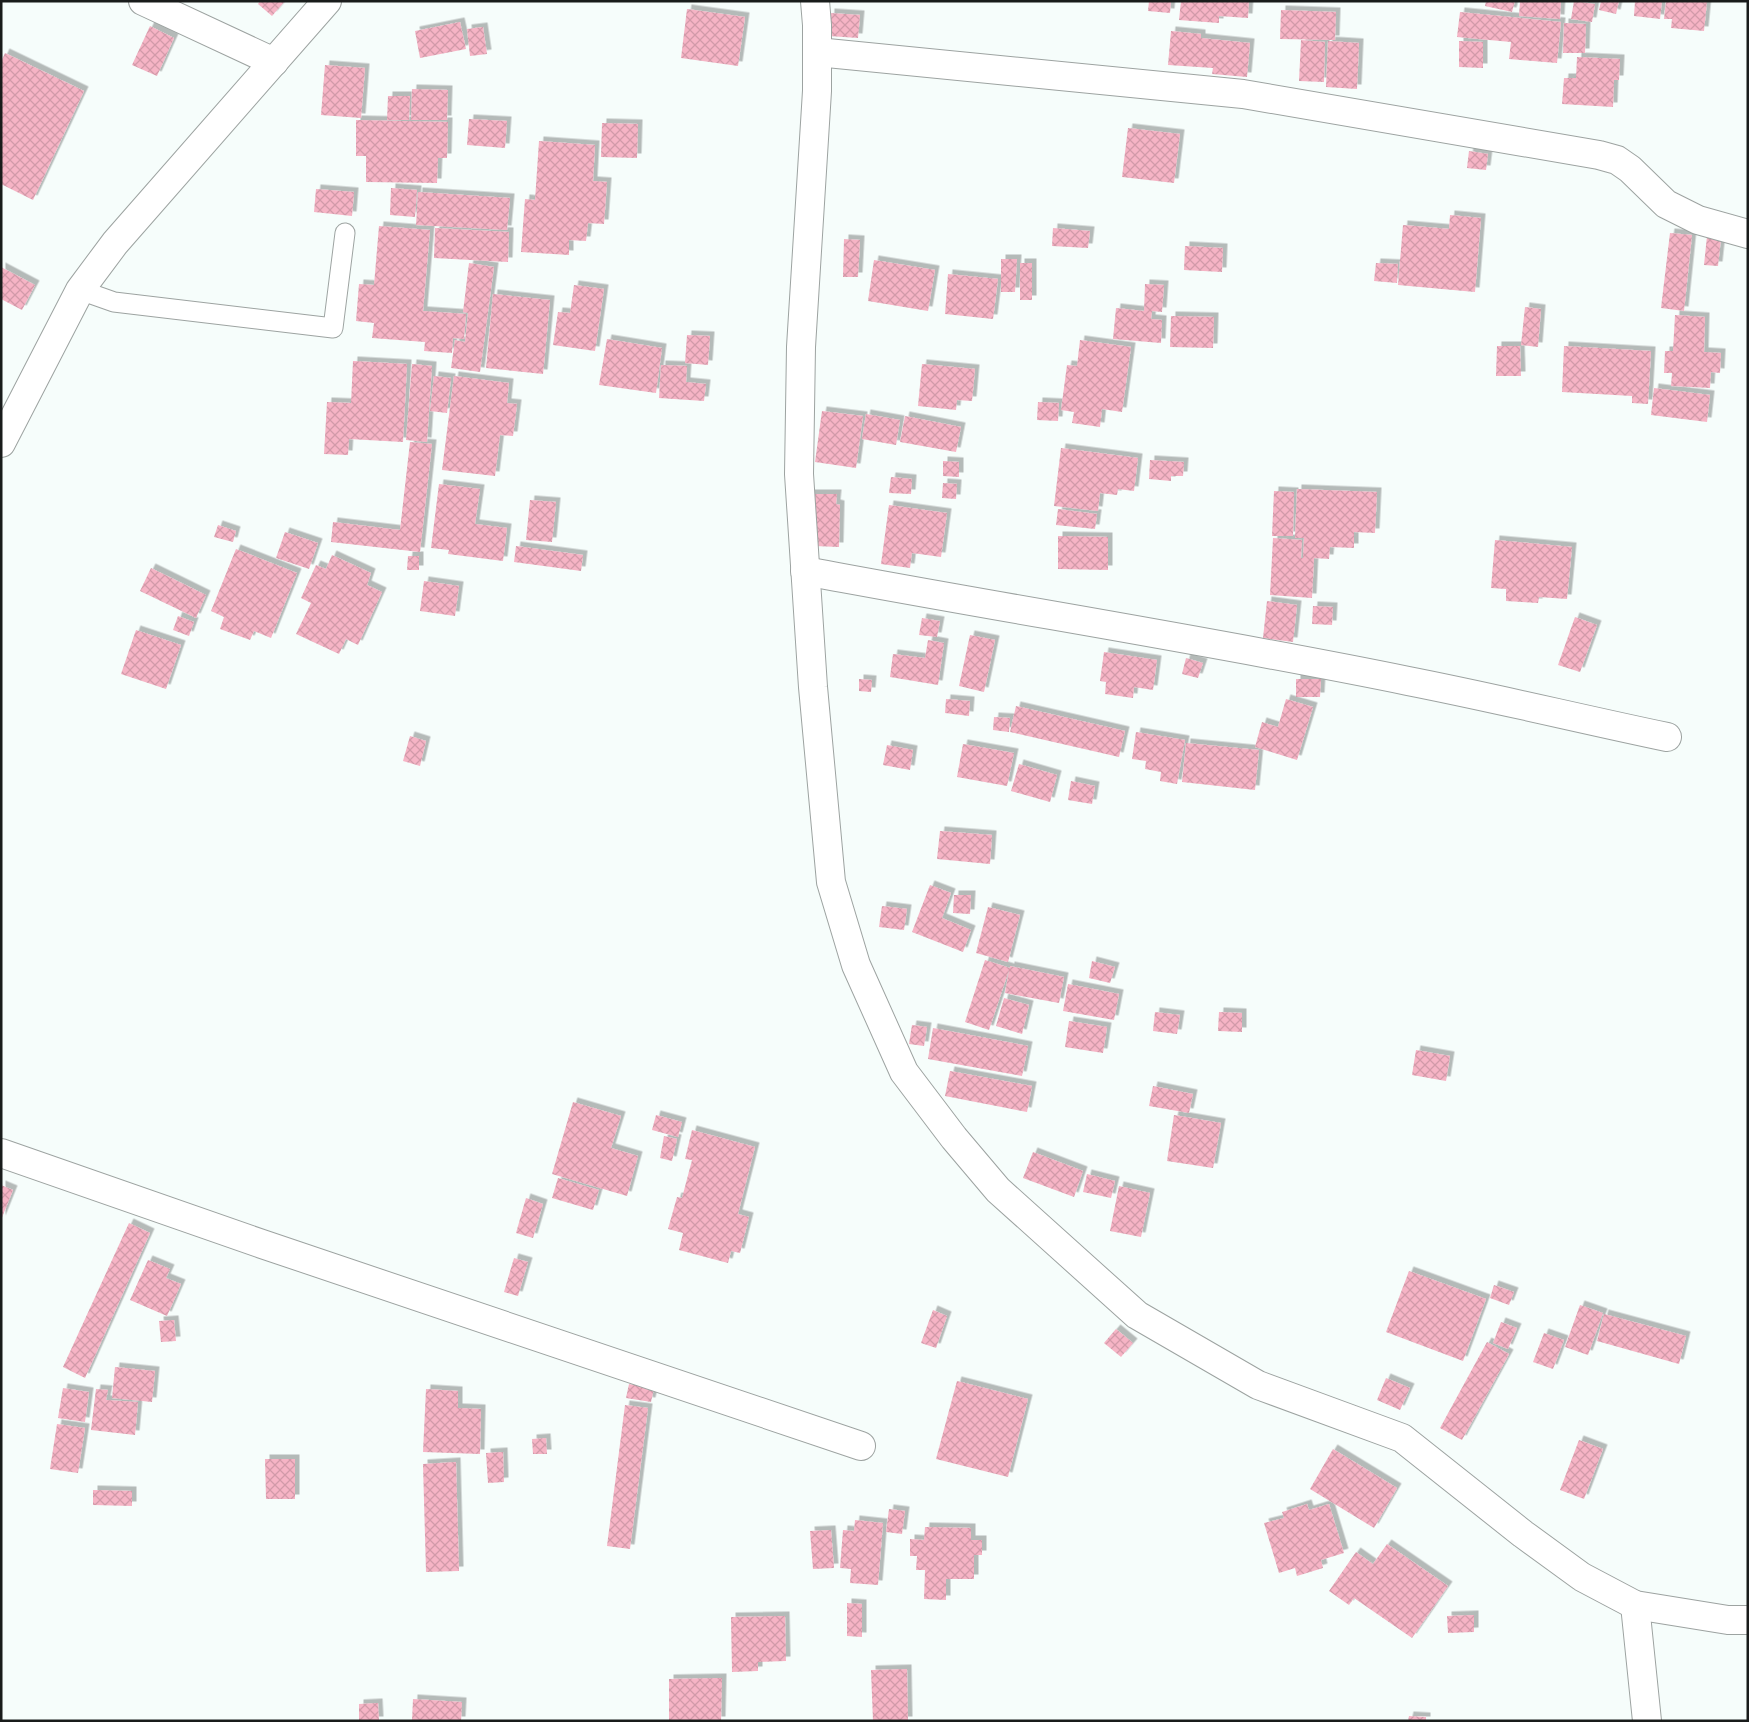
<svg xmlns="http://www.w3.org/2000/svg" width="1749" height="1722" font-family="Manrope,sans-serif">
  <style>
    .building { fill: url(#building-cross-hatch); filter: url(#shadow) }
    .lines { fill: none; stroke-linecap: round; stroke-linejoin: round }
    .service-casing { stroke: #9da3a1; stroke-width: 21 }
    .minor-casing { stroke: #9da3a1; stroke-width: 30 }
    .service { stroke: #fff; stroke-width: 19 }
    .minor { stroke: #fff; stroke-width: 28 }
  </style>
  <defs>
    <pattern id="building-cross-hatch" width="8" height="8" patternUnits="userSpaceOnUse" patternTransform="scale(1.25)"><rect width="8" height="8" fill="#f6b4c5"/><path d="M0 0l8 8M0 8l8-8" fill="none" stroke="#d29aa9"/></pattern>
    <filter id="shadow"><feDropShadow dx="4.5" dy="-4.5" stdDeviation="0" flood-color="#0004"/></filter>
  </defs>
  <rect width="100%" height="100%" fill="#f6fdfb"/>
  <g class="building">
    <path d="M260,1H285L272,16L258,4Z"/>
    <path d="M1149,1H1171L1170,13L1148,11Z"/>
    <path d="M1181,1H1249L1248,18L1219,16V23L1179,20Z"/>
    <path d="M1486,1H1515L1512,12L1485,6Z"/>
    <path d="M1520,1H1561L1560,19L1519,16Z"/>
    <path d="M1574,1L1595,4L1592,22L1571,19Z"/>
    <path d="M1601,1H1619L1616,14L1599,10Z"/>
    <path d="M1635,1H1662L1660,19L1634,16Z"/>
    <path d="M1666,1H1707L1704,31L1671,28L1672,19H1664Z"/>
    <path d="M687,9L745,17L738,66L681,58Z"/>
    <path d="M1281,10L1336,12L1335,40L1280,39Z"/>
    <path d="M1460,12L1561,22L1557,63L1509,59L1511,42L1457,37Z"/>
    <path d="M830,13L860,15L858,38L829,36Z"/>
    <path d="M460,22L466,49L420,58L415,31Z"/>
    <path d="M1564,23L1586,24L1585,53H1563Z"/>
    <path d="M150,26L174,38L157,76L132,65Z"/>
    <path d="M483,27L487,54L470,56L467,29Z"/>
    <path d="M1171,31L1201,34V38L1250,43L1247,77L1212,74L1213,68L1168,65Z"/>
    <path d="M1301,40L1325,42L1324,82L1299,81Z"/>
    <path d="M1328,41L1359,43L1357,89L1326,87Z"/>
    <path d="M1459,41L1483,42V68L1459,67Z"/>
    <path d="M5,53L84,91L33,200L1,184V62Z"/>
    <path d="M1577,57L1620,59L1619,80H1614L1613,107L1562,104L1564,78H1576Z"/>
    <path d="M325,65L365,68L361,118L321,115Z"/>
    <path d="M412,89L448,90L447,120H411Z"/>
    <path d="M388,96H410L409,120H387Z"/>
    <path d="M469,119L507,121L505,148L467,145Z"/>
    <path d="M356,120L448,122L447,158H438L437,183L366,182V156H356Z"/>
    <path d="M602,123L638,124L637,158L601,157Z"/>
    <path d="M1128,128L1180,134L1174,183L1122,177Z"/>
    <path d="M539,141L595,145L593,181L607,182L604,224L588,223L586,241L569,240V255L521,252L525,199L535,200Z"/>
    <path d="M1469,151L1488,154L1486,170L1467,168Z"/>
    <path d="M391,188L417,190L415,217L390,215Z"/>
    <path d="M316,189L354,192L352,216L314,212Z"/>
    <path d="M418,192L510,198L507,230L416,225Z"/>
    <path d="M1450,215L1481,218L1475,292L1398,285L1403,225L1449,229Z"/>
    <path d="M379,226L430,230L423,311L466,314L464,339L453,338L452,353L424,351L425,342L372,338L374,323L356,321L359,284L374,285Z"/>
    <path d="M435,228L509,232L508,262L434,258Z"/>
    <path d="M1053,228L1090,231L1088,248L1052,246Z"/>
    <path d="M1670,233L1692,235L1684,311L1661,308Z"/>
    <path d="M1707,236L1721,238L1718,266L1704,265Z"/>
    <path d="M844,239L860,240L858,277H843Z"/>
    <path d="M1185,246L1223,248L1222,272L1184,270Z"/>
    <path d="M1001,259H1017L1015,292H1001Z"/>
    <path d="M874,260L935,270L928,311L868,301Z"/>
    <path d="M469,263L494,267L480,372L451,368L455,340L465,342L468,313L463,312Z"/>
    <rect x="1020" y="263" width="12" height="37"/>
    <path d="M1376,263L1398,264L1397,283L1374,281Z"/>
    <path d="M1,267L35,285L22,310L1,299Z"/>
    <path d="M948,274L998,279L993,319L945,314Z"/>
    <path d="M1145,284L1164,285L1162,312L1152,311L1151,319L1162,320L1161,343L1113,339L1116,308L1144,311Z"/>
    <path d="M574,285L604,289L595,351L553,345L558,312L570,313Z"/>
    <path d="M493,294L550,300L543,374L486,368Z"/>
    <path d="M1525,307L1541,309L1538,347L1521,345Z"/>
    <path d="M1675,315L1705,317L1704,352L1721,353L1720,373L1711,372L1710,388L1671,386L1672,373H1664L1665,351H1673Z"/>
    <path d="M1171,316L1214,317L1213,348L1170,347Z"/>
    <path d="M687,335L710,336L708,365L685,363Z"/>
    <path d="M607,339L662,348L656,393L599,385Z"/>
    <path d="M1080,340L1131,347L1122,412L1102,409L1100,427L1072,423L1074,412L1061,410L1067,365L1077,366Z"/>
    <path d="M1497,346H1520L1521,376H1496Z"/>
    <path d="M1564,346L1651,351L1648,404L1632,403V396L1562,392Z"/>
    <path d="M353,361L407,364L403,442L349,439L348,455L324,454L327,402L351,403Z"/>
    <path d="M412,364L432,366L427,442L406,440Z"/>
    <path d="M922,364L975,369L972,401L957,400L956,410L918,406Z"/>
    <path d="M661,365L687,366L686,382L706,384L704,401L659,398Z"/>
    <path d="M434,376L451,378L447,413L430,411Z"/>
    <path d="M454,376L509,383L507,403L517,404L513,436L500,435L495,476L442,470Z"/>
    <path d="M1654,388L1710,395L1707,422L1651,415Z"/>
    <path d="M1038,402L1059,403L1058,421L1037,420Z"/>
    <path d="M822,411L863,416L856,468L815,462Z"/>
    <path d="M866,414L900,420L896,445L862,439Z"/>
    <path d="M905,416L961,427L956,452L900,442Z"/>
    <path d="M410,442L432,444L420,552L331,542L333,522L400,530Z"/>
    <path d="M1061,448L1138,458L1134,491L1118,489L1117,495L1100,493L1098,511L1054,506Z"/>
    <path d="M1150,460L1184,462L1183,476H1171V481L1149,479Z"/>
    <path d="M943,461L959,462V477L943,476Z"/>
    <path d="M891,477L912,479L911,494L889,493Z"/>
    <path d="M943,483L957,484L956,499L942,498Z"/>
    <path d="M439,484L480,489L475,524L507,528L503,561L448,554L449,550L431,548Z"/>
    <path d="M1297,489L1377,492L1375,533L1354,532V548L1330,547L1329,559L1314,558L1312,598L1270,595L1273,538L1302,540L1301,558H1303L1304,538H1295Z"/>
    <path d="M1274,491L1294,492L1293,536H1272Z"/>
    <path d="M810,494H837L836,504L840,505L839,547L814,546L815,509L810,510Z"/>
    <path d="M530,500L556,502L552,542L526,540Z"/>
    <path d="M889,505L947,513L941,557L912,553L910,568L881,564Z"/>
    <path d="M1058,509L1097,514L1095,529L1056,525Z"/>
    <path d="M218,525L236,531L233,542L214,537Z"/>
    <path d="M285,532L318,543L309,569L276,558Z"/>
    <path d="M1058,536L1108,537V570L1058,569Z"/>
    <path d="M1495,540L1572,547L1567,599L1539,597L1538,603L1506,601V589L1491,588Z"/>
    <path d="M516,546L583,555L581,571L514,562Z"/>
    <path d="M236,549L297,573L271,638L254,631L250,640L220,629L224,617L211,611Z"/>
    <path d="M332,555L371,573L367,585L382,592L358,645L346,639L339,654L296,634L311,603L301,598L316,565L326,569Z"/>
    <path d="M408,556H419V570H407Z"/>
    <path d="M151,568L206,595L196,618L140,591Z"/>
    <path d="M424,581L459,586L455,616L420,611Z"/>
    <path d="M1267,601L1297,605L1293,642L1263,638Z"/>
    <path d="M1313,606L1333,607L1332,625L1312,624Z"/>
    <path d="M178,616L194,622L189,636L173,630Z"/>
    <path d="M1575,617L1597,625L1580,672L1558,665Z"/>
    <path d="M922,618L940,621L937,637L919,635Z"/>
    <path d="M136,630L181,645L166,689L121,674Z"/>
    <path d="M970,635L995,640L984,692L959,686Z"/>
    <path d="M928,640L944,643L938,685L890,677L893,654L925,658Z"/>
    <path d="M1104,652L1157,660L1153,690L1134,687L1133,698L1105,694L1106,682L1100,681Z"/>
    <path d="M1186,658L1203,663L1198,678L1182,674Z"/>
    <path d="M859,679L872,680L871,692L859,691Z"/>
    <path d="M1296,679H1321L1320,697H1296Z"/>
    <path d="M946,699L970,701L969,716L945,713Z"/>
    <path d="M1286,699L1313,707L1297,760L1255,747L1262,722L1278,727Z"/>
    <path d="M1016,706L1125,731L1119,757L1010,732Z"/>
    <path d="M994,717L1010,718L1009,732L993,730Z"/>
    <path d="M1136,732L1185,740L1177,784L1160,781L1161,772L1145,769L1146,761L1132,759Z"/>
    <path d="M410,736L426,741L420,766L403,761Z"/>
    <path d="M1186,743L1259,750L1255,790L1182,782Z"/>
    <path d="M963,744L1014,753L1007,786L957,777Z"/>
    <path d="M887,745L913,750L910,770L883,765Z"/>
    <path d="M1019,764L1057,775L1050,802L1011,791Z"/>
    <path d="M1071,781L1095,786L1092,804L1068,800Z"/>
    <path d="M940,831L992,835L990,864L937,859Z"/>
    <path d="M930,885L951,893L942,918L971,930L963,952L912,932Z"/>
    <path d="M954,895H971L970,914L953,913Z"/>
    <path d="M882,906L907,909L904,930L879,927Z"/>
    <path d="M988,907L1020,915L1008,962L976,953Z"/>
    <path d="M985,960L1010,968V966L1064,977L1059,1003L1005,993L1009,970L989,1030L965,1022Z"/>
    <path d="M1092,961L1115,967L1110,983L1089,978Z"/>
    <path d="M1068,984L1119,994L1114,1020L1063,1011Z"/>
    <path d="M1004,998L1029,1005L1022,1034L996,1026Z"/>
    <path d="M1155,1012L1180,1015L1177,1034L1153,1031Z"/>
    <path d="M1219,1012L1242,1013V1032L1218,1031Z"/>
    <path d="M1069,1021L1107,1027L1103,1053L1065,1047Z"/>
    <path d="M912,1025L927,1027L924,1046L909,1044Z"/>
    <path d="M933,1028L1028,1046L1022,1076L928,1059Z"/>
    <path d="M1416,1050L1450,1056L1446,1081L1412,1075Z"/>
    <path d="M950,1071L1032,1086L1027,1112L945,1096Z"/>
    <path d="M1153,1086L1193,1094L1189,1113L1149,1106Z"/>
    <path d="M573,1102L621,1116L611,1148L638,1156L627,1196L552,1174Z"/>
    <path d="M656,1115L682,1122L678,1137L652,1130Z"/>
    <path d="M1174,1115L1221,1123L1213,1168L1167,1161Z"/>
    <path d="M692,1130L755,1147L738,1214L749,1217L740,1253L731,1251L728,1263L679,1250L683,1233L668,1229L677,1197L682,1198L692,1160L685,1159Z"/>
    <path d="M664,1136L677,1139L672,1161L660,1158Z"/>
    <path d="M1033,1152L1083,1171L1074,1197L1023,1178Z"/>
    <path d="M1087,1174L1115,1181L1111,1198L1083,1192Z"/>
    <path d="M558,1178L599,1190L593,1210L552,1198Z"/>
    <path d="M1,1185L13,1190L1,1220Z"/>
    <path d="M1119,1186L1150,1193L1141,1237L1110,1231Z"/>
    <path d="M526,1198L543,1204L533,1238L516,1233Z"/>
    <path d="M129,1223L150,1233L85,1378L63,1367Z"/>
    <path d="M514,1258L528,1262L518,1296L504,1292Z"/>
    <path d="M148,1260L170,1269L166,1278L181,1284L167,1316L130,1300Z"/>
    <path d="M1409,1271L1486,1299L1463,1361L1386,1332Z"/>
    <path d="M1494,1285L1514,1292L1509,1305L1490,1298Z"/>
    <path d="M1580,1305L1603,1313L1588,1355L1565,1347Z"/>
    <path d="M933,1310L947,1316L936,1348L921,1343Z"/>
    <path d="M1604,1314L1686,1336L1679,1364L1597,1341Z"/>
    <path d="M174,1320L176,1341L161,1342L159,1321Z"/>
    <path d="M1501,1322L1517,1328L1508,1349L1493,1343Z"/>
    <path d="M1116,1329L1133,1343L1121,1357L1104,1343Z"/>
    <path d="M1544,1333L1564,1340L1553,1369L1533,1362Z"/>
    <path d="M1487,1342L1509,1354L1462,1440L1440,1428Z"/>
    <path d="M115,1367L155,1371L152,1402L112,1398Z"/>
    <path d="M1386,1378L1410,1388L1400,1410L1377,1400Z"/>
    <path d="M957,1381L1028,1399L1008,1477L936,1459Z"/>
    <path d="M629,1384L654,1388L651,1402L626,1398Z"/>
    <path d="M63,1388L89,1392L85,1422L58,1418Z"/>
    <path d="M96,1389L108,1390L106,1400L138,1402L135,1435L91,1430Z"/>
    <path d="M426,1389L458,1391V1408L481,1409L480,1454L423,1452Z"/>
    <path d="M625,1405L648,1408L630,1549L607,1546Z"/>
    <path d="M57,1424L85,1428L78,1473L50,1469Z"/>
    <path d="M546,1438L547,1454H533L532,1439Z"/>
    <path d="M1579,1440L1603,1449L1584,1499L1560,1490Z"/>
    <path d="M1333,1449L1397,1488L1374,1528L1310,1489Z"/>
    <path d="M503,1452L504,1482L488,1483L486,1453Z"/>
    <path d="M265,1459H295V1499H266Z"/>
    <path d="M456,1462L459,1571L426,1572L423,1464Z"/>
    <path d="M93,1490L132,1491V1506L93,1505Z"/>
    <path d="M1307,1504L1309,1510L1329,1504L1344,1553L1321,1560L1323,1568L1297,1576L1295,1568L1279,1573L1264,1523L1284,1518L1282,1512Z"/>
    <path d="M889,1509L905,1511L902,1534L886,1532Z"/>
    <path d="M855,1520L883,1523L878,1585L850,1583L851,1569L840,1568L843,1530L854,1531Z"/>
    <path d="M925,1527L971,1528V1540H982V1555H974V1579H946V1600L924,1599L925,1570H916L917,1556H910V1539L924,1540Z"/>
    <path d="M831,1530L834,1568L813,1569L810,1531Z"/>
    <path d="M1387,1544L1448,1586L1412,1638L1354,1598L1349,1605L1329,1591L1356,1552L1373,1564Z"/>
    <path d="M847,1603L862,1604V1637L847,1636Z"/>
    <path d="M1474,1615V1632L1448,1633L1447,1616Z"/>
    <path d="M785,1616L786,1661L758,1662V1671L732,1672L731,1617Z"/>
    <path d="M907,1669L908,1721H873L871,1670Z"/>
    <path d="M722,1678L721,1721H669V1679Z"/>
    <path d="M413,1699L462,1702L461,1721H412Z"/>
    <path d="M378,1703L379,1721H359V1704Z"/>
    <path d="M1409,1716L1426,1717V1721H1408Z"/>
  </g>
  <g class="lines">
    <defs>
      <path id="service" d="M80,290L114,302L333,328L345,233"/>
      <g id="minor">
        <path d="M143,1L274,62"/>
        <path d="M815,1L817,25V91L801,347L799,474L813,687L831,882L856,965L904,1072L954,1138L998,1190L1137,1315L1258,1385L1402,1438L1523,1534L1582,1577L1635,1605L1728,1620H1748"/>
        <path d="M817,52L1243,94L1599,155L1617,160L1630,169L1666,204L1698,220L1748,234"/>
        <path d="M1,443L80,290L115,243L327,1"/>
        <path d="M805,571C1006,609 1208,640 1408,681C1495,698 1581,719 1667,737"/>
        <path d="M1,1153L262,1244L861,1446"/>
        <path d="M1635,1605L1647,1721"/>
      </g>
    </defs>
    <use href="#service" class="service-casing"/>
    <use href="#minor" class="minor-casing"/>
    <use href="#service" class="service"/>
    <use href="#minor" class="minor"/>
  </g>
  <rect width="1749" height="1722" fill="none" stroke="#191c1b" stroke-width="5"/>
</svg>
